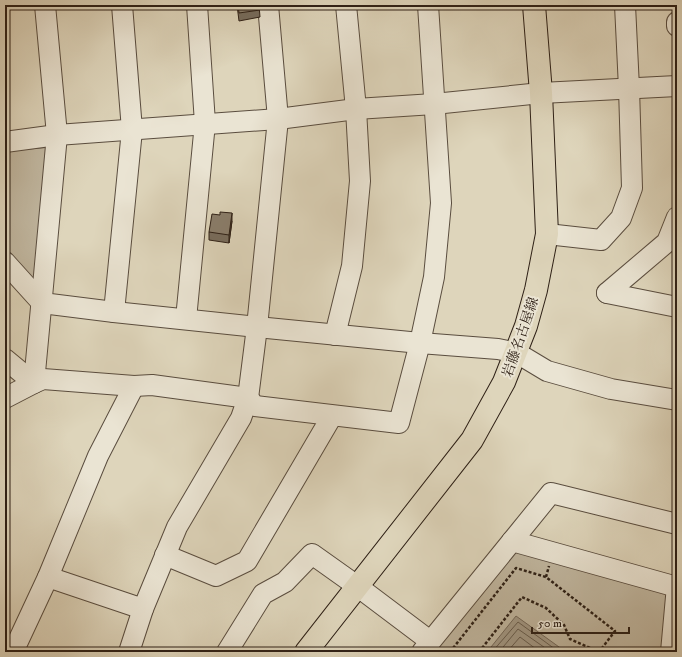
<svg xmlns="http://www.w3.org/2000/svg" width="682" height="657" font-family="'IM FELL DW Pica','Noto Serif JP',serif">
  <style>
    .green { fill: #c0b69f; stroke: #776b5a }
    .water { fill: #a29783; stroke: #746757 }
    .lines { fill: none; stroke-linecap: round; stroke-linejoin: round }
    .shore { stroke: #685c4c; stroke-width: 1 }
    .minor-casing { stroke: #5a4d3f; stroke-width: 22 }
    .major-casing { stroke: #2e2016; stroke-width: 24 }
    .path { stroke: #2e2016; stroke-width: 2.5; stroke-dasharray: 3 2; stroke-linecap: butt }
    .minor { stroke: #eae4d3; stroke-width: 20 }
    .major { stroke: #ded5bb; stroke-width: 22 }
    .wall { fill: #776c5d; stroke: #2e2016 }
    .shaded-wall { fill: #61584c; stroke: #2e2016 }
    .building { fill: #8a7e6c; stroke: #2e2016 }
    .labels { text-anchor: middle; stroke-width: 4; stroke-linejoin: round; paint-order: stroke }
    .street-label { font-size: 14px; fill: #2e2016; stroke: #eae4d3 }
  </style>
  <rect width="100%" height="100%" fill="#ded5bb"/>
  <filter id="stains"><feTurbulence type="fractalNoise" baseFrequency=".005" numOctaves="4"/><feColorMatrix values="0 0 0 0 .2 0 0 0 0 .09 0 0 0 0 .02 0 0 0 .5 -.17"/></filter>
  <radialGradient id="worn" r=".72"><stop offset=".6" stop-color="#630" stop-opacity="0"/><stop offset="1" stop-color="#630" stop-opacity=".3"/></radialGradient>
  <g class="green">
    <path d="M52,147L41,290L5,250V151Z"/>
    <path d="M515,542L669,588L665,652H431Z"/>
  </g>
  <path class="water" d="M516,616L566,652H487Z"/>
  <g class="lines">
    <g class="shore">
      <path d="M492,652L518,622L559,652"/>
      <path d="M499,652L518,629L551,652"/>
      <path d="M507,652L520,637L540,652"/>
    </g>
    <defs>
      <g id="minor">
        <path d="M677,22V26"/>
        <path d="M5,142L57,135L278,119L356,109L434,104L541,93L677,86"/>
        <path d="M547,234L601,240L621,218L632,188L629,88L625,5"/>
        <path d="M5,262L42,303L114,312L257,327L420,343L498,349L517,353L547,371L611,389L677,400"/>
        <path d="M607,293L667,242L677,217"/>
        <path d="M607,293L677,307"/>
        <path d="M114,312L132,130L122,5"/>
        <path d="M186,319L205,123L197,5"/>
        <path d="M335,335L352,266L360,181L356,109L346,5"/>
        <path d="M5,359L34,383L43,379L134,386L152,385L248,398L255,406L399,423L420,343L434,277L441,203L428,5"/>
        <path d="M5,398L34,383L57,135L45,5"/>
        <path d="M512,541L677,587"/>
        <path d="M165,555L216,576L247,561L332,416"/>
        <path d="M48,577L143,609"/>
        <path d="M13,652L48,577L98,456L134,386"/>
        <path d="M129,652L143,609L177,527L241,418L248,398L257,327L278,119L268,5"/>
        <path d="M227,652L263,594L285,582L312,554L357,586L430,641"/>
        <path d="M422,652L551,493L677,524"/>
        <path d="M671,652L677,586"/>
      </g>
      <path id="major" d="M306,652L472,440L504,382L526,326L536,290L547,234L541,93L534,5"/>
    </defs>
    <use href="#minor" class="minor-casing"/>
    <use href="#major" class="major-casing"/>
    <g class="path">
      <path d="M546,577L549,566"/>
      <path d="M450,652L516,568L546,577L615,631L599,652"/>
      <path d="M479,652L522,597L546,608L564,625L570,639L599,652"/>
    </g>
    <use href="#minor" class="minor"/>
    <use href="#major" class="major"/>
  </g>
  <g class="wall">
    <path d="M237,5H259L260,17L239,21Z"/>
    <path d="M232,221L229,243L209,240V232Z"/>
  </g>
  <path class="shaded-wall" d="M232,213V221L229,243V235Z"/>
  <g class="building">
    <path d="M238,5H259L260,10L239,13Z"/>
    <path d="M220,212L232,213L229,235L209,232L212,214L220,215Z"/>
  </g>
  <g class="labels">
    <g class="street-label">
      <text transform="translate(520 337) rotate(-71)" y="5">岩藤名古屋線</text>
    </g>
  </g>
  <rect width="682" height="657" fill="none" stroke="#ded5bb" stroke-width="20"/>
  <rect x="6" y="6" width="670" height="645" fill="none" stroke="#2e2016" stroke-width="2"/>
  <rect x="10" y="10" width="662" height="637" fill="none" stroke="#2e2016"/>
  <path d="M532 627v6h97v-6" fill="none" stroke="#2e2016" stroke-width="2"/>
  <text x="538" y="627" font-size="12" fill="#2e2016" stroke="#eae4d3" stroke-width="3" paint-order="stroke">50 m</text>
  <rect width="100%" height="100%" filter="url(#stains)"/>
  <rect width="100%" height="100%" fill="url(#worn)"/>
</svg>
